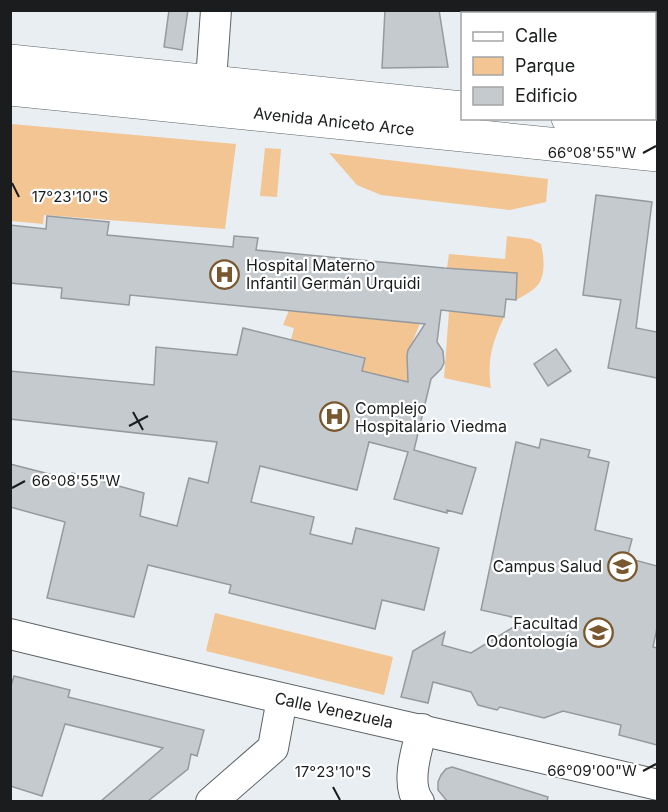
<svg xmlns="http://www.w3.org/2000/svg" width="668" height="812" font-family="Inter,sans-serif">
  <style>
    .green { fill: #f2c593 }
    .building { fill: #c5cace; stroke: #959a9e; stroke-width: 1.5 }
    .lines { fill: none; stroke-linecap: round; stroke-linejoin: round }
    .street-casing { stroke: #5e6366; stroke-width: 32 }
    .secondary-casing { stroke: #5e6366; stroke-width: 34 }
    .street { stroke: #fff; stroke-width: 30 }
    .secondary { stroke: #fff; stroke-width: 33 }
    .ticks { fill: none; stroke: #1a1c1d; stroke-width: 2 }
    .labels { text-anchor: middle; stroke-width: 4.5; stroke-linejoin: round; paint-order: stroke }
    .street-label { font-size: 16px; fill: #1a1c1d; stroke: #fff }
    .poi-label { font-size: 16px; fill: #1a1c1d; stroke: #fff; text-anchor: start }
    .ticks-label { font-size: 15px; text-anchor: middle; fill: #1a1c1d; stroke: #fff; stroke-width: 4.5; stroke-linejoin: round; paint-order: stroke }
  </style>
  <rect width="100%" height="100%" fill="#e8eef2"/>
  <g class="green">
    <path d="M652,10V14H492V11Z"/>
    <path d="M11,124L236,144L225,229L44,215L43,224L11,221Z"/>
    <path d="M265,148L281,149L277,197L260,196Z"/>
    <path d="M329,153L548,179L546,202L510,210L381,195L357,185Z"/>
    <path d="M507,236L531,239L541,244C544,256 546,277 537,286C531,292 523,296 516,300L517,273L447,268L449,254L505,259Z"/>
    <path d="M289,310L420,323L407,356V361L411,371L407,382L362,371L365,357L323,347L288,352L294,328L283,325Z"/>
    <path d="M449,311L504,317C492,344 487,359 491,388L444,378Z"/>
    <path d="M215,613L393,657L384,695L206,651Z"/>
  </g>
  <g class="building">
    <path d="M169,10H188L182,50L164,47Z"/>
    <path d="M385,10H439L448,67L382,68Z"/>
    <path d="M596,195L652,202L636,328L657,332V378L608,368L621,300L583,295Z"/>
    <path d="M47,216L109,222L107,235L233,247L234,236L258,238L256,250L444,268L517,273L516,300L506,299L504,317L441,310L437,342L443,351L444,363L441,369L431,379L414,450L476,468L462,514L447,510V513L394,499L408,452L369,442L357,490L260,466L251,502L314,517L310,534L352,544L356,528L439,548L424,610L382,600L375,629L229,593L231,585L148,565L134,617L47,598L65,522L10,507V464L69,479L72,473L144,493L140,516L177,526L189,478L208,483L217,442L10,419V371L154,385L156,347L237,355L243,328L365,358L362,371L408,382L407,356L408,350L425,324L130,295L129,305L61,298L62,288L10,283V225L46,229Z"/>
    <path d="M556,349L571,371L548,386L534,364Z"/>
    <path d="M541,439L590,450L588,457L609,462L595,530L632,539L627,558L657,566V628L653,647L657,648V745L619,735L621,725L563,711L544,718L500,707L497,710L478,705L471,692L433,682L428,703L401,697L413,651L445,632L442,645L471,653L525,620L481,610L516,442L539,448Z"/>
    <path d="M14,676L70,690L68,697L204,730L197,756L191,754L188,769L148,801H101L163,748L65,724L42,796L10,786V689Z"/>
    <path d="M452,767L548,797L547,801H447L438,790V782L441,775L446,769Z"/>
  </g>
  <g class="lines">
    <defs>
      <g id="street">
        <path d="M480,10V14"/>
        <path d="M655,10L658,26"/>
        <path d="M211,81L216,10"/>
        <path d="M10,634C226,687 442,734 658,785"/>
        <path d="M211,802L273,748L282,699"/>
        <path d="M419,802C405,784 417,749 422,729"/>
      </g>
      <g id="secondary">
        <path d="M10,61L462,108"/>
        <path d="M10,89L658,155"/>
        <path d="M568,118L658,127"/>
      </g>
    </defs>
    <use href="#street" class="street-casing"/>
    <use href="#secondary" class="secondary-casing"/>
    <use href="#street" class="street"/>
    <use href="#secondary" class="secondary"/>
  </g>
  <path class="ticks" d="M643,153L656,146M12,183L19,197M133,412L143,430M129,426L148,416M12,488L25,481M643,771L656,764M333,787L340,800"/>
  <defs>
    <symbol id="hospital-ring" viewBox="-11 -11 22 22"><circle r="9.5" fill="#fff" stroke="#79572f" stroke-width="1.5"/><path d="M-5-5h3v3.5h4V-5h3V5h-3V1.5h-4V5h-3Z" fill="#79572f"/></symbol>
    <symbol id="university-ring" viewBox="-11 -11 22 22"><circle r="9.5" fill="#fff" stroke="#79572f" stroke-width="1.5"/><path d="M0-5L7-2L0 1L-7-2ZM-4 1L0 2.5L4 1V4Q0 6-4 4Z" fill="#79572f"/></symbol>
  </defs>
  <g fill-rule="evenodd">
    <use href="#hospital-ring" x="208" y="258" width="33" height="33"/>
    <use href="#hospital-ring" x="318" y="400" width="33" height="33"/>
    <use href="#university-ring" x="606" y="550" width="33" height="33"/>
    <use href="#university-ring" x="582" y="616" width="33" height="33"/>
  </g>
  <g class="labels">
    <g class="street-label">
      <text transform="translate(334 121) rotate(6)" y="6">Avenida Aniceto Arce</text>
      <text transform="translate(334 710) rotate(12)" y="6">Calle Venezuela</text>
    </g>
    <g class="poi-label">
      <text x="246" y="271">Hospital Materno<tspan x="246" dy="18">Infantil Germán Urquidi</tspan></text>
      <text x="355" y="414">Complejo<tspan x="355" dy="18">Hospitalario Viedma</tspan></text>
      <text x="602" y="572" text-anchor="end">Campus Salud</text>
      <text x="578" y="629" text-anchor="end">Facultad<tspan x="578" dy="18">Odontología</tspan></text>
    </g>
  </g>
  <g class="ticks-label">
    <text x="592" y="158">66°08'55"W</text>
    <text x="70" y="202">17°23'10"S</text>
    <text x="76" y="486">66°08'55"W</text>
    <text x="592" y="776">66°09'00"W</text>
    <text x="333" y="777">17°23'10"S</text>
  </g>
  <rect width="668" height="812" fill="none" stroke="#1a1c1d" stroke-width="24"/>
  <rect x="461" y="12" width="195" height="108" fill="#ffffff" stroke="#a3a4a5" stroke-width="1.5"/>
  <rect x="473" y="32" width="30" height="9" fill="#ffffff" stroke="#a3a4a5" stroke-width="1.5"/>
  <text x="515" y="42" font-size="18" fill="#1a1c1d">Calle</text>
  <rect x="473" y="57" width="30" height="18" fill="#f2c593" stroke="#a3a4a5" stroke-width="1.5"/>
  <text x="515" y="72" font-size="18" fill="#1a1c1d">Parque</text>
  <rect x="473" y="87" width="30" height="18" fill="#c5cace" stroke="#a3a4a5" stroke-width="1.5"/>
  <text x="515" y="102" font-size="18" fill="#1a1c1d">Edificio</text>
</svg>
